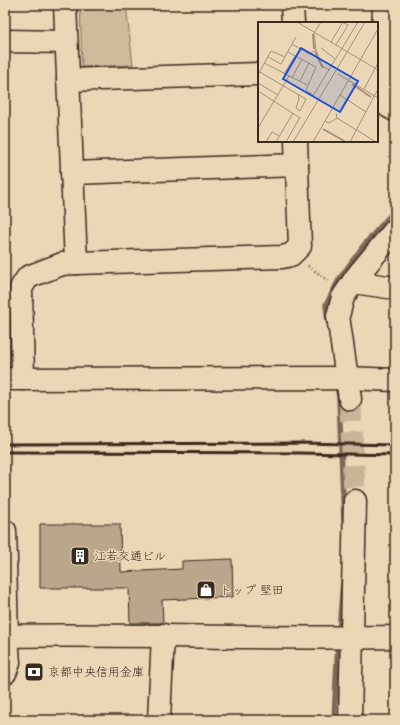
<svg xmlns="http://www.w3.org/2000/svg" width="400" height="725" font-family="Mali,'Klee One',sans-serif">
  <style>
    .green { fill: #cfba9c; stroke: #85725d }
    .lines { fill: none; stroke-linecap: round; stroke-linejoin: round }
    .stream { stroke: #7b6855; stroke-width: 5.5 }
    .building { fill: #baa68b; stroke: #3b2a1e }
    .minor-tunnel { stroke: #c8b497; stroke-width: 22; stroke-dasharray: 22 11; stroke-linecap: butt }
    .minor-casing { stroke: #3b2a1e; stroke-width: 25 }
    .path { stroke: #3b2a1e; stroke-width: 2.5; stroke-dasharray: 1 3; stroke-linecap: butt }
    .minor { stroke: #ebd6b5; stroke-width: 22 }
    .rail { stroke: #3b2a1e; stroke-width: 3 }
    .labels { text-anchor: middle; stroke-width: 3; stroke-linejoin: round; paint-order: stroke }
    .poi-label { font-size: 12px; fill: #3b2a1e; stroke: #ebd6b5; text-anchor: start }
    .inset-river { fill: none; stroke: #a6927a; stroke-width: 2 }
    .inset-road { fill: none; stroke: #a59179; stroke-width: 1 }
    .view { fill: #1d4ed8; fill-opacity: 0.15; stroke: #1d4ed8; stroke-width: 2 }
    .inset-edge { fill: none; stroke: #3b2a1e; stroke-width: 2 }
  </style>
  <rect width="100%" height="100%" fill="#ebd6b5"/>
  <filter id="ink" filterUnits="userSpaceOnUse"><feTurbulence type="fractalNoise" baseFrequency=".025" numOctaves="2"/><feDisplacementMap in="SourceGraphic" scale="8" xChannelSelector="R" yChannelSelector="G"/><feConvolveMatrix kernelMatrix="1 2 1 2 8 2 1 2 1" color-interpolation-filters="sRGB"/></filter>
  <g filter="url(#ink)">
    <path class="green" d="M80,5H126L133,65L82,67Z"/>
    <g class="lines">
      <g class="stream">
        <path d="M328,322L326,305L340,278L364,245L395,210"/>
        <path d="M336,382L339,397L344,523"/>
        <path d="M339,633L343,580"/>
        <path d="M334,720L338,642"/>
      </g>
    </g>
    <path class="building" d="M40,524H120L121,572L182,569V561L232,559L233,597L162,600L163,623H130L129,588H40Z"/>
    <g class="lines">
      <path class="minor-tunnel" d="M350,399L355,501"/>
      <defs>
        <g id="minor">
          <path d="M65,5L76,263"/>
          <path d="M292,5L293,23"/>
          <path d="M384,5L383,35L389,107L395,110"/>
          <path d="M5,41L66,42"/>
          <path d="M68,80L259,74"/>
          <path d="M72,173L297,165"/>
          <path d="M353,282L395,288"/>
          <path d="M10,379L347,378L395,380"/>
          <path d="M23,379L21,288L28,277L62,264L76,263L282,257L291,255L300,246L296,141"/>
          <path d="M350,399L338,316L343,297L357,276L395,230"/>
          <path d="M5,531L6,561"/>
          <path d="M5,560L7,636L9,663L5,673"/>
          <path d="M5,636C135,634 265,639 395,637"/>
          <path d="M159,720L163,635"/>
          <path d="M350,720L355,501"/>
        </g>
      </defs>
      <use href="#minor" class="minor-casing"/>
      <path class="path" d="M308,266L330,282"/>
      <use href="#minor" class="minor"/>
      <g class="rail">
        <path d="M5,444L301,443L395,445"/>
        <path d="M5,452L300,453L395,455"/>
      </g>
    </g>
  </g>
  <defs>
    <symbol id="building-square" viewBox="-11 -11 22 22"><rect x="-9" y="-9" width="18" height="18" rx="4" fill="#3b2a1e" stroke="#ebd6b5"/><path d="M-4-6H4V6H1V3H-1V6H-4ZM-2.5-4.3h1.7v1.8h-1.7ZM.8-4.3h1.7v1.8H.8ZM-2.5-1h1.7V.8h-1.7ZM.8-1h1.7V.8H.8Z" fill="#fff"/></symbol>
    <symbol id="shop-square" viewBox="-11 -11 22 22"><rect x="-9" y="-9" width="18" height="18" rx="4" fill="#3b2a1e" stroke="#ebd6b5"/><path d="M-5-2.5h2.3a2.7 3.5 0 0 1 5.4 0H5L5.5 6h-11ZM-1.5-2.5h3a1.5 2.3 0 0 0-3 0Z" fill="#fff"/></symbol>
    <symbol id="bank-square" viewBox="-11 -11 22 22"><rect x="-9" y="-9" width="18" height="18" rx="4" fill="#3b2a1e" stroke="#ebd6b5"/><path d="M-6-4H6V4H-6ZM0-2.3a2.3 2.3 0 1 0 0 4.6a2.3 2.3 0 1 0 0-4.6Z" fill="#fff"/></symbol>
  </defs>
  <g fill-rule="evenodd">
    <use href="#building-square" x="69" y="545" width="22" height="22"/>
    <use href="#shop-square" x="195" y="579" width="22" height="22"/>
    <use href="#bank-square" x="23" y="661" width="22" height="22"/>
  </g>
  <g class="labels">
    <g class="poi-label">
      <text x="94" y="560">江若交通ビル</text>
      <text x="220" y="594">トップ 堅田</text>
      <text x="48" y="676">京都中央信用金庫</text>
    </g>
  </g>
  <g transform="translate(258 22)">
    <rect width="120" height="120" fill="#ebd6b5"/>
    <path class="inset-river" d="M55,12L56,27M57,30L65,46M94,62L113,75M65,107L88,120"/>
    <path class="inset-road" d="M39,0L120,48M63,0L56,11L58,28L64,44L72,48M38,15L34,22L51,32L58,28M73,20L85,0M78,23L90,3L84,0M63,26L77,37M30,30L58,45L48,68L55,73M10,35L23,42L34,22M6,41L49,63M0,49L48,77L42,89L38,86L41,77L40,72M26,52L37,34M80,52L120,76M0,53L13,29L27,35M34,56L44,37M42,59L51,41M0,61L20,73M106,67L120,41M0,69L42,96M82,73L108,90M55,74L100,0M78,91L79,96L118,120M67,99L71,101L79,96M0,106L31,54M8,120L14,110L21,114M18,120L35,91M28,120L42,95M35,120L107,0M55,120L120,7M92,120L120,67"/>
    <path class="view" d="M43,26L100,59L82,90L25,57Z"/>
    <rect width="120" height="120" class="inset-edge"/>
  </g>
  <rect width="400" height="725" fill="none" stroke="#ebd6b5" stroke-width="20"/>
  <rect x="10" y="10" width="380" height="705" fill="none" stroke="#3b2a1e" stroke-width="1.5" filter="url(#ink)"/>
</svg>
